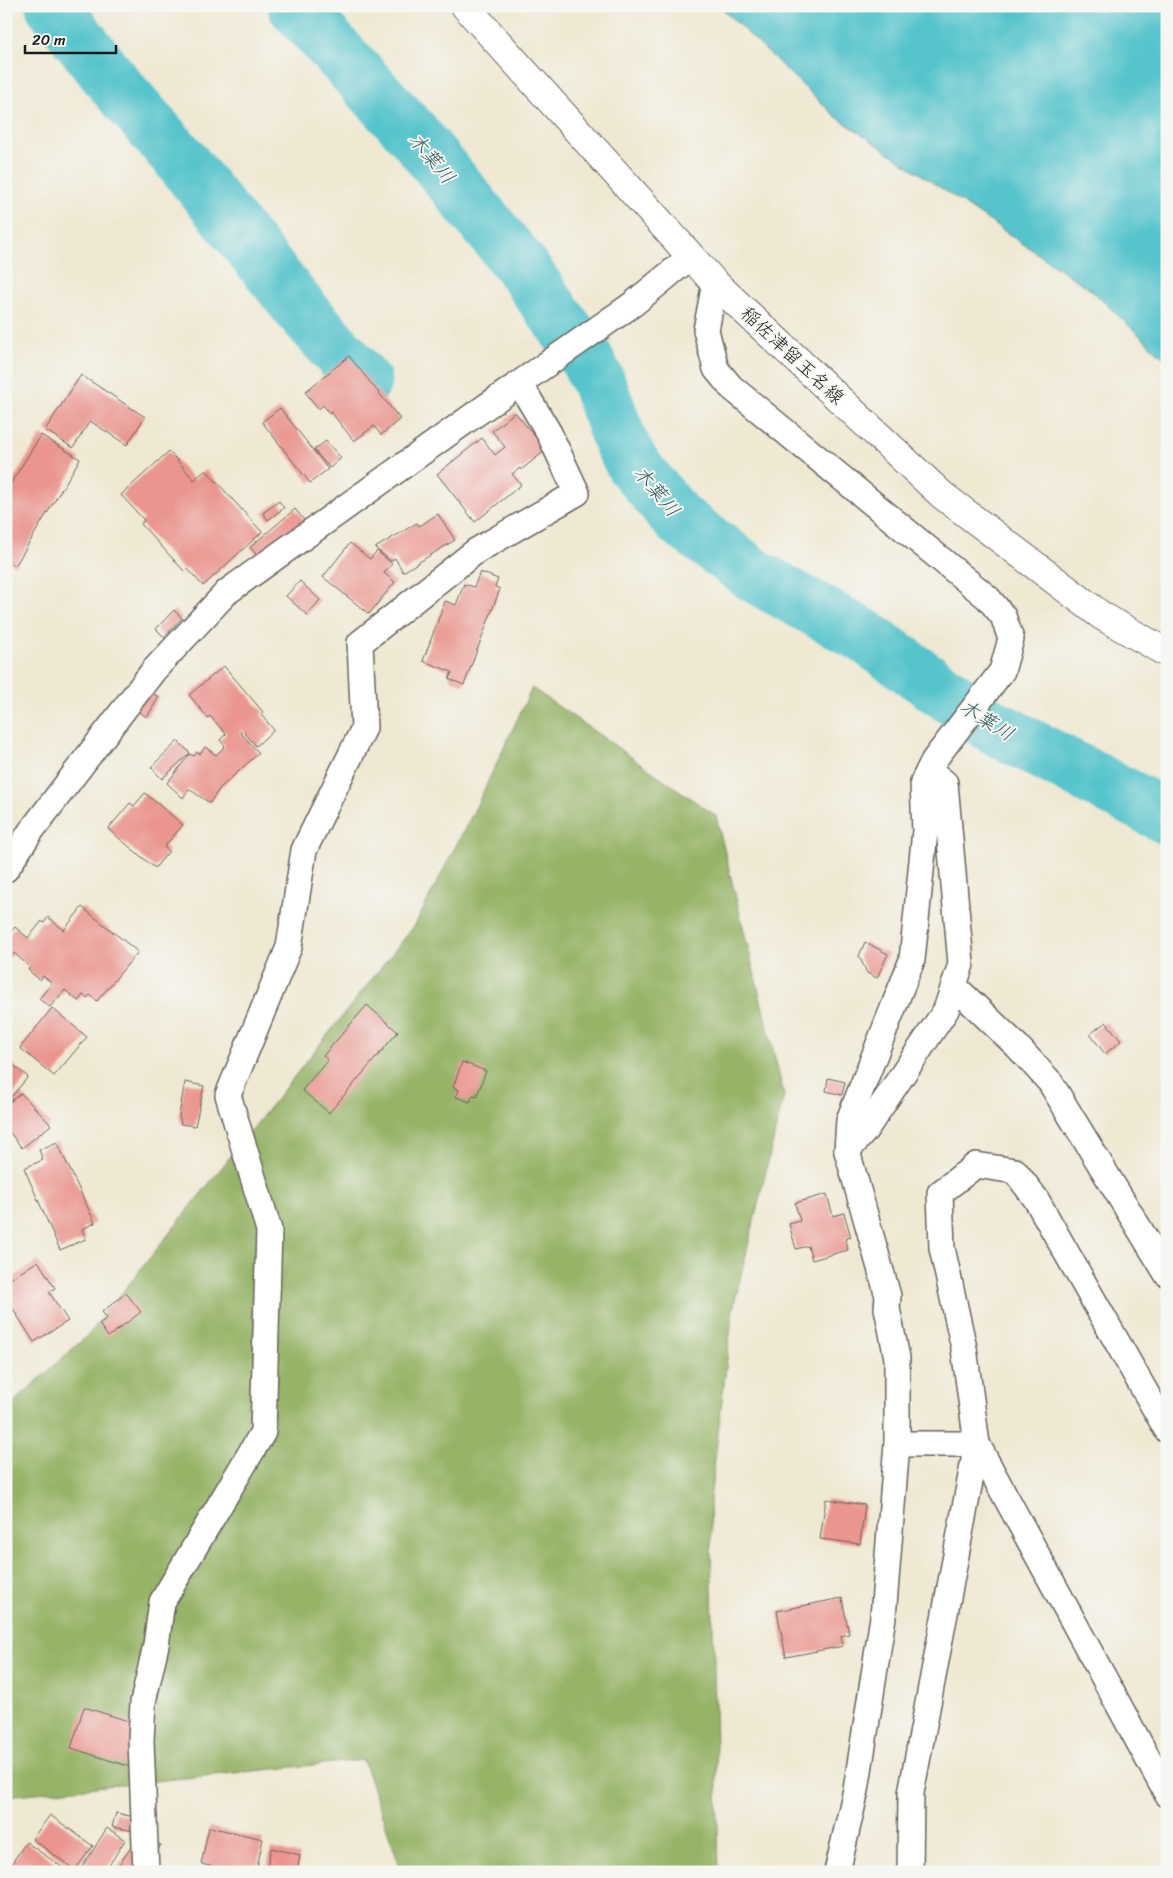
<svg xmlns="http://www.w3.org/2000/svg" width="1173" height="1878" font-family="Sriracha,'Klee One',sans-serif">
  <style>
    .forest { fill: #96b467; stroke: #596842 }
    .water { fill: #56c4cc; stroke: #397074 }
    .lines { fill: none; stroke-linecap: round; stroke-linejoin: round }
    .river { stroke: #56c4cc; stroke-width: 55 }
    .building { fill: #ea958f }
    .minor-casing { stroke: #66635c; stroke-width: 28 }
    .secondary-casing { stroke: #66635c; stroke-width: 30 }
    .minor { stroke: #fff; stroke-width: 25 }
    .secondary { stroke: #fff; stroke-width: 28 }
    .labels { text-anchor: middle; stroke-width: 4; stroke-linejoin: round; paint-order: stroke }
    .street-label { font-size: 19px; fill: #1c1c1c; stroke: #f6f6f2 }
    .water-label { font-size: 20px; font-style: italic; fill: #335f62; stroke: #f6f6f2 }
  </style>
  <rect width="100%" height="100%" fill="#f6f6f2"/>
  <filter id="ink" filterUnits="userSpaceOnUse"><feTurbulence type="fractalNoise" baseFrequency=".02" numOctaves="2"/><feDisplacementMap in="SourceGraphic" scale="10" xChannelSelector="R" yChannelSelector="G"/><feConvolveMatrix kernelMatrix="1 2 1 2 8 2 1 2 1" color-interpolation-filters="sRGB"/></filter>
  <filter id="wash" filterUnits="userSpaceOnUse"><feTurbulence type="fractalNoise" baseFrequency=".0096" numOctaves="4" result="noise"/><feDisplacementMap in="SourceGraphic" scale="20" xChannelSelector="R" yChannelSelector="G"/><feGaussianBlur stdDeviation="1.12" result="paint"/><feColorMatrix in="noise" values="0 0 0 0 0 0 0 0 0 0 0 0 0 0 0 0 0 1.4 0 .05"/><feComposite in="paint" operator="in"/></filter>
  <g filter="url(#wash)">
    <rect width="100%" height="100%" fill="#efe8d2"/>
    <path class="forest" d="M532,688L716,816L784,1095L733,1309L710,1500L719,1872H402L363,1760L6,1796V1409L90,1333L415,925L476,807Z"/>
    <path class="water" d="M719,6H1167V361L1091,290L835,116Z"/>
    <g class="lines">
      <g class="river">
        <path d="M53,6L117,87L179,158L298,306L364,381"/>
        <path d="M295,6L413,134L518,262L585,356L598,382L620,441L633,465L678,519L755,576L866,637L994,727L1167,817"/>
      </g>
    </g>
    <g id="blocks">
      <g class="building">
        <path d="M349,356L400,419L381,435L374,426L354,441L331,412L330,414L323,405L319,409L305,392Z"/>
        <path d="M81,375L145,417L127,445L90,421L73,448L45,430Z"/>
        <path d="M280,408L328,469L310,483L262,422Z"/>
        <path d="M515,412L546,450L521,470L520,468L512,474L521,485L475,522L437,474L482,438L495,455L505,447L492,431Z"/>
        <path d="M41,435L80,459L15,566L6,560V491Z"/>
        <path d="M326,441L341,458L330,468L314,450Z"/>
        <path d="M169,451L194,480L206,470L262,532L203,586L187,568L184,571L141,524L144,520L121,495Z"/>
        <path d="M279,501L284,508L268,520L263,513Z"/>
        <path d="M295,509L309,526L264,563L250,547Z"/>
        <path d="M438,514L455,540L403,572L395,558L391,561L375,548L417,523L419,526Z"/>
        <path d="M350,543L370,559L377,551L392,564L384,573L395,582L369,614L323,577Z"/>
        <path d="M480,572L498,579L495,587L500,589L464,685L449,679L452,672L423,661L445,601L456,605L464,584L474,587Z"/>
        <path d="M300,581L320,600L307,615L286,596Z"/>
        <path d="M174,610L182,618L164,637L156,629Z"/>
        <path d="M224,666L263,712L261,715L274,730L256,746L242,730L240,732L259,753L220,788L210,803L189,789L183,798L167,783L190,754L194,756L197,752L200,754L205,747L216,755L225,746L220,740L226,734L210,716L208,718L189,695Z"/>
        <path d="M143,688L159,697L147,717L131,707Z"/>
        <path d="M178,741L190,753L162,779L151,767Z"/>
        <path d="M145,793L183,825L164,847L169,851L155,868L108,829L130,803L134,806Z"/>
        <path d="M82,907L138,952L97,1001L90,995L87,998L83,995L78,1001L65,990L50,1007L39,999L52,983L43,976L40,980L28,970L30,967L14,953L10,958L6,955V938L15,927L28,938L42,921L44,923L48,917L64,930Z"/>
        <path d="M865,942L888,954L877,978L867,973L859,956Z"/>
        <path d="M367,1005L398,1032L329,1113L302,1090L328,1060L323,1056Z"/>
        <path d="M52,1008L87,1037L54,1076L20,1048Z"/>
        <path d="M1106,1022L1121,1041L1105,1054L1090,1034Z"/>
        <path d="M462,1062L486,1071L477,1096L473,1095L470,1102L456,1097L459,1090L453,1087Z"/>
        <path d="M11,1063L28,1077L6,1103V1068Z"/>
        <path d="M828,1078L845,1082L842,1095L826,1091Z"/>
        <path d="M185,1082L204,1086L195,1126L181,1124L179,1115Z"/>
        <path d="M21,1093L51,1125L22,1148L6,1128L8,1107L6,1105Z"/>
        <path d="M57,1142L95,1223L82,1229L86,1239L60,1250L24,1168L43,1160L39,1150Z"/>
        <path d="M827,1194L833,1216L844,1213L851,1237L845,1239L848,1250L812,1260L808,1246L796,1249L789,1224L800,1221L795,1203Z"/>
        <path d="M38,1261L55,1288L49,1292L68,1321L34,1342L6,1298V1282Z"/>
        <path d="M126,1293L141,1312L108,1337L99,1324L107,1318L102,1312Z"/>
        <path d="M826,1499L865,1505L860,1544L820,1539Z"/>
        <path d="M842,1598L849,1634L841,1636L843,1646L786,1657L777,1611Z"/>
        <path d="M84,1707L150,1728L137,1769L71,1748Z"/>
        <path d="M116,1813L153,1821L150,1834L112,1827Z"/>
        <path d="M50,1815L93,1846L75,1870L32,1839Z"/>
        <path d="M209,1827L263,1839L256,1872H236L201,1864Z"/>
        <path d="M107,1828L125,1840L105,1872H79Z"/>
        <path d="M141,1833L161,1845L150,1863L163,1872H114Z"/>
        <path d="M26,1842L69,1872H6Z"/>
        <path d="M271,1848L300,1855L297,1872H266Z"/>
      </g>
    </g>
  </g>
  <g filter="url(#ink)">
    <use href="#blocks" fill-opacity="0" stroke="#66635c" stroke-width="1"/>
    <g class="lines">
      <defs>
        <g id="minor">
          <path d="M715,283L706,330L716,369L731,387L988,598L1003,616L1011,639L1002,671L934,760L923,782L925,831L912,960L849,1120L847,1151L888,1296L887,1308L897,1358V1444L883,1617L856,1790L837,1872"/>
          <path d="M6,869L31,831L154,670L227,592L474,415L633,304L690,257"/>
          <path d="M954,986L1017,1046L1050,1082L1167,1274"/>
          <path d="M847,1151L864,1132L946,1010L961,964L945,783L929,770"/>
          <path d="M897,1444H977L1167,1794"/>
          <path d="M146,1872L141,1740L143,1702L156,1645L162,1602L263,1432L269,1230L228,1095L289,947L304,850L364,728L360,643L476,551L577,493L549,433L520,384"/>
          <path d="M910,1872L911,1793L977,1444L964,1348L942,1248L940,1193L976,1165L1015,1171L1036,1199L1167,1430"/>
        </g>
        <path id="secondary" d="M465,6L715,283L942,495L1102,616L1167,653"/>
      </defs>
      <use href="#minor" class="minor-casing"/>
      <use href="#secondary" class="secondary-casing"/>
      <use href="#minor" class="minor"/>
      <use href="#secondary" class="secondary"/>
    </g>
  </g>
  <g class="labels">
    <g class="street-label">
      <text transform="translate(793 355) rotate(43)" y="7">稲佐津留玉名線</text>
    </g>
    <g class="water-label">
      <text transform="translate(432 158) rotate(50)" y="7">木葉川</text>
      <text transform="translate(657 491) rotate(50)" y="7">木葉川</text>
      <text transform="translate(987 720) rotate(32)" y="7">木葉川</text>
    </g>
  </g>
  <rect width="1173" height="1878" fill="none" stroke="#f6f6f2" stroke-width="25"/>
  <path d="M25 45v8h91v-8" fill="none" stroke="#1c1c1c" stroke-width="2.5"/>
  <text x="32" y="45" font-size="15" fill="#1c1c1c" stroke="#f6f6f2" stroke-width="4" paint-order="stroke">20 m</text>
</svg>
